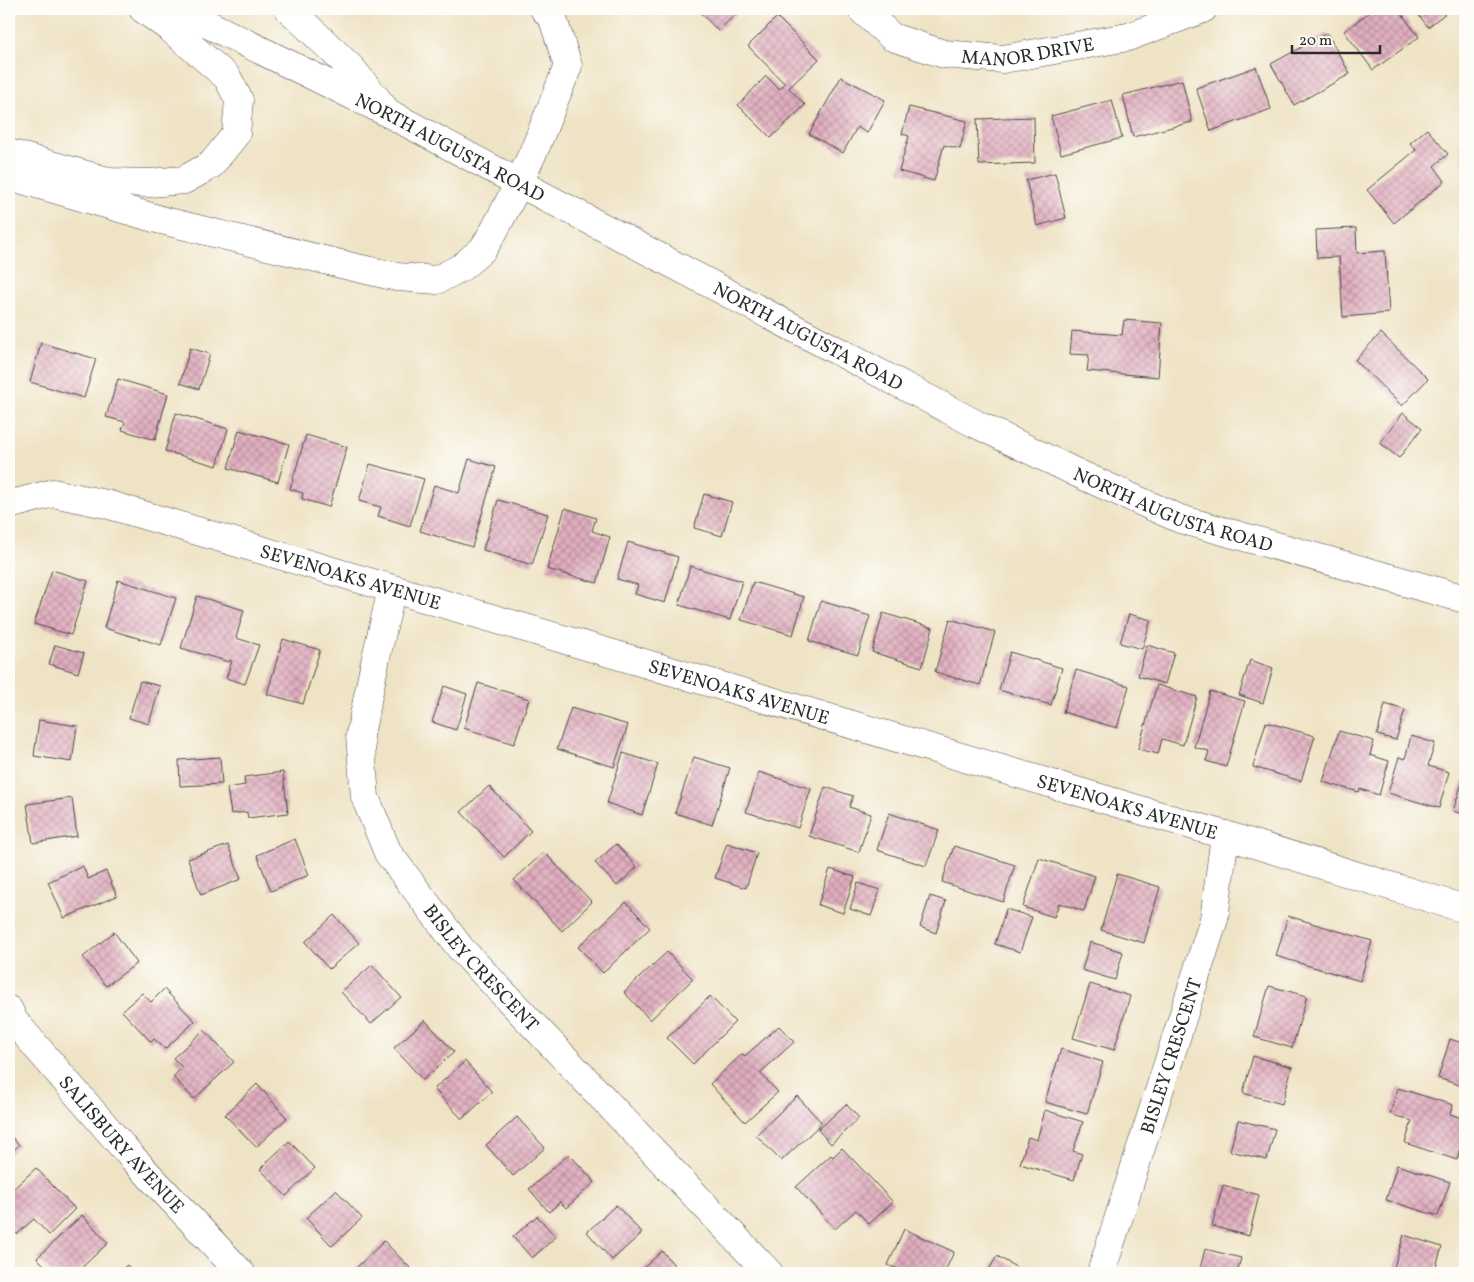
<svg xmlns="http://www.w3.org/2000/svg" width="1474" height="1282" font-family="Vollkorn,serif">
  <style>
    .building { fill: url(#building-cross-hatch) }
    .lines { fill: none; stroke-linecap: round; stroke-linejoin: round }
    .minor-casing { stroke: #484742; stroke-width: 29 }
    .secondary-casing { stroke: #484742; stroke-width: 29 }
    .motorway-casing { stroke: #484742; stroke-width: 29 }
    .minor { stroke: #fff; stroke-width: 28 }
    .secondary { stroke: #fff; stroke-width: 28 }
    .motorway { stroke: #fff; stroke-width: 28 }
    .labels { text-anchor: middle; stroke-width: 4; stroke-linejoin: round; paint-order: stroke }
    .street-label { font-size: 19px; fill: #2b2b2b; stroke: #fdfcf7 }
  </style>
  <defs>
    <pattern id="building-cross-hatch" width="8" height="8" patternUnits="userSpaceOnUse" patternTransform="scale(1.25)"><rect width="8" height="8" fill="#e1aebf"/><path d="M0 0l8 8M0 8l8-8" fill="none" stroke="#b78e9b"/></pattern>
  </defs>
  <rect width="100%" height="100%" fill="#fdfcf7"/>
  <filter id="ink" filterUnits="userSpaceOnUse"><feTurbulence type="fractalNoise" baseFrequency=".02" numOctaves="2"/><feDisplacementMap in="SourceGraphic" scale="10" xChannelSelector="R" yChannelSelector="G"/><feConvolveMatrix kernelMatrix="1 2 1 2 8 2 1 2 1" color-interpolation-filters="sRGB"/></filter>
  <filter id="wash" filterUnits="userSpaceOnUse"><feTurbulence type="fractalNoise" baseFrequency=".0096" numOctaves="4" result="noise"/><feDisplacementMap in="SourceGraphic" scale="20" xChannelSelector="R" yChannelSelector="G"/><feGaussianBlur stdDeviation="1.12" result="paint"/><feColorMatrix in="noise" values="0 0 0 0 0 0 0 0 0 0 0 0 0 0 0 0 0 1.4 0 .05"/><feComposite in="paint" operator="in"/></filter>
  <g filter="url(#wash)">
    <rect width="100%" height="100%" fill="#efe3c5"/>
    <g id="blocks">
      <g class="building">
        <path d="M697,9H741L718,31Z"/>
        <path d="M1374,9H1398L1419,37L1373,70L1344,31Z"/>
        <path d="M1414,9H1451L1428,27Z"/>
        <path d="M777,17L819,59L789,88L805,105L771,138L738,105L766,76L779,89L785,84L748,46Z"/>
        <path d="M1327,33L1350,74L1294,105L1271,64Z"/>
        <path d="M1256,67L1271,109L1211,131L1196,88Z"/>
        <path d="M841,77L885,100L867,133L857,127L843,153L809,134Z"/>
        <path d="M1182,80L1192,122L1133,137L1123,95Z"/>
        <path d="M1112,100L1122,138L1061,154L1051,116Z"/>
        <path d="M909,107L967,121L960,149L944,145L934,181L899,171L909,136L902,134Z"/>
        <path d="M1034,117L1035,163L979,165L977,119Z"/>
        <path d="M1427,129L1448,154L1434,166L1445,181L1394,223L1367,190L1416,150L1410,143Z"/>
        <path d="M1460,143H1465V173H1464Z"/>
        <path d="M1055,173L1066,218L1037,226L1026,180Z"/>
        <path d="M1356,228L1357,253L1385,251L1389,313L1343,317L1339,257L1317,258L1316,230Z"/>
        <path d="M1124,320L1162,323L1158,377L1087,371L1089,355L1070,354L1072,331L1122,335Z"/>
        <path d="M1381,333L1428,379L1402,406L1355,360Z"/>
        <path d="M41,343L96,359L84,398L30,382Z"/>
        <path d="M190,348L210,354L199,389L180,383Z"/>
        <path d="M118,379L168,394L155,440L122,430L125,422L106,417Z"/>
        <path d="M176,413L228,429L217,466L165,451Z"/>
        <path d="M1403,413L1422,428L1399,458L1380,443Z"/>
        <path d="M239,430L289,444L278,482L228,468Z"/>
        <path d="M306,435L347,447L329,507L302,499L303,493L290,489Z"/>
        <path d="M469,459L496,467L472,547L420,531L434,485L459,493Z"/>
        <path d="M370,464L424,479L410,526L378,516L381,507L359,501Z"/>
        <path d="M704,494L732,502L722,536L694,528Z"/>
        <path d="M498,500L548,514L532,565L483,550Z"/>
        <path d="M565,508L596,518L592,531L610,537L597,583L547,569Z"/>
        <path d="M628,542L678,557L665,603L635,594L638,585L617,579Z"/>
        <path d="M690,566L742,581L730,620L679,605Z"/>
        <path d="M52,570L88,581L71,635L34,624Z"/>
        <path d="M118,580L176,598L161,645L104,628Z"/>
        <path d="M753,582L804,597L793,635L741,620Z"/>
        <path d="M197,596L244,610L236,638L259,645L245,684L226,678L232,661L230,660L229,662L181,648Z"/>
        <path d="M821,601L870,616L858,655L809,641Z"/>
        <path d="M883,613L933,628L922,667L872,652Z"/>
        <path d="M1129,614L1151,620L1142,649L1120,643Z"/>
        <path d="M950,619L995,632L980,685L935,672Z"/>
        <path d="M283,639L320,650L303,704L267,694Z"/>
        <path d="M55,645L84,653L78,673L49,664Z"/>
        <path d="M1147,645L1174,653L1165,684L1138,676Z"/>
        <path d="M1010,652L1062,668L1051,705L999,690Z"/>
        <path d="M1250,660L1273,668L1263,703L1239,695Z"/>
        <path d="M1076,670L1129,686L1117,728L1063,712Z"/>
        <path d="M140,681L160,686L149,724L129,718Z"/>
        <path d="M478,683L529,699L514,744L464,728Z"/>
        <path d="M1157,685L1197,697L1183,745L1162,739L1158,754L1138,749Z"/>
        <path d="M444,686L467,694L456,730L432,722Z"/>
        <path d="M1210,691L1245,701L1226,767L1206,761L1209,751L1194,747Z"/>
        <path d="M1385,704L1405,710L1396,740L1377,735Z"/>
        <path d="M571,708L628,725L614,767L557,749Z"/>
        <path d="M39,720L77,726L72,762L34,756Z"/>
        <path d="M1266,722L1315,736L1301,781L1253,767Z"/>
        <path d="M1339,731L1374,741L1370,755L1389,761L1379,795L1360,789L1359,792L1323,782Z"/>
        <path d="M1411,736L1435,743L1428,766L1449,772L1439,808L1388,793L1399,757L1405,759Z"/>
        <path d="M623,753L658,764L642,815L607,803Z"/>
        <path d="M220,757L222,784L180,786L179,760Z"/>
        <path d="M694,757L730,768L712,825L675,813Z"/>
        <path d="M283,772L288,813L248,818L247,812L231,814L227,788L245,785L244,777Z"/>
        <path d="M759,772L811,789L798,828L746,812Z"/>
        <path d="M1465,773V815L1453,811Z"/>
        <path d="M489,786L531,831L504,857L461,812Z"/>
        <path d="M825,787L853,796L849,807L871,814L859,852L809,836Z"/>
        <path d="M72,798L77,836L33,843L27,804Z"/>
        <path d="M889,813L939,830L926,866L877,850Z"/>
        <path d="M295,839L309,875L271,891L257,855Z"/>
        <path d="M727,843L757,853L746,888L715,878Z"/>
        <path d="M616,844L637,867L617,886L595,863Z"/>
        <path d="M228,845L241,879L201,895L188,859Z"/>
        <path d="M954,846L1015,865L1003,902L942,882Z"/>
        <path d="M544,852L592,902L562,931L514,880Z"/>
        <path d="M1039,858L1095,876L1084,911L1059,903L1054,917L1023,907Z"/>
        <path d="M83,866L88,879L106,871L117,896L64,918L48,882Z"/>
        <path d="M830,869L855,877L843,913L818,905Z"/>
        <path d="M1117,874L1160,887L1144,943L1101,930Z"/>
        <path d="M858,883L880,890L871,916L850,909Z"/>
        <path d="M930,896L946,901L936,933L920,927Z"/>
        <path d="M626,902L650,928L603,973L578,947Z"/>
        <path d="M1006,909L1032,917L1020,952L995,944Z"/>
        <path d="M334,915L359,943L329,969L305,942Z"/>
        <path d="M1288,916L1372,941L1360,981L1276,956Z"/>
        <path d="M114,932L137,963L106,986L83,957Z"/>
        <path d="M1090,942L1123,952L1115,980L1082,970Z"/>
        <path d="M667,952L693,979L650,1020L624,992Z"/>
        <path d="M372,965L401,997L371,1024L341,992Z"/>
        <path d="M1090,984L1130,996L1114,1050L1073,1038Z"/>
        <path d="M1269,986L1307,996L1292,1048L1254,1037Z"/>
        <path d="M164,989L195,1021L165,1049L154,1039L151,1042L122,1011L142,993L151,1002Z"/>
        <path d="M710,996L735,1022L693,1064L667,1038Z"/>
        <path d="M425,1020L454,1052L423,1080L394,1048Z"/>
        <path d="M779,1026L794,1042L760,1073L778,1092L745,1122L710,1084L742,1054L745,1056Z"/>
        <path d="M204,1030L234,1062L194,1099L173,1077L182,1067L173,1058Z"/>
        <path d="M1450,1039L1465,1044V1087L1438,1078Z"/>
        <path d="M1061,1049L1103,1062L1087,1114L1045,1102Z"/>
        <path d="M1253,1056L1292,1067L1282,1104L1243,1093Z"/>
        <path d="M465,1061L492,1092L462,1119L434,1089Z"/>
        <path d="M257,1084L287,1118L256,1147L225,1115Z"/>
        <path d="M1398,1088L1453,1105L1450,1114L1465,1119V1135L1457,1160L1405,1143L1412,1121L1390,1114Z"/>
        <path d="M797,1096L822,1123L781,1161L756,1135Z"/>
        <path d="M846,1104L859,1118L831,1144L818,1130Z"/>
        <path d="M1045,1110L1083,1122L1073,1151L1082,1154L1074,1180L1020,1164L1028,1137L1037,1140Z"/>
        <path d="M517,1117L545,1148L513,1176L486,1145Z"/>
        <path d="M1238,1120L1275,1129L1267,1160L1230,1151Z"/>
        <path d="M9,1134L19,1145L9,1155Z"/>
        <path d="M289,1141L315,1168L286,1196L260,1169Z"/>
        <path d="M842,1148L893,1202L869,1224L856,1210L835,1229L796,1187L831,1155L833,1157Z"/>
        <path d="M569,1154L595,1182L566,1208L560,1202L549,1212L529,1189Z"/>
        <path d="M1397,1165L1450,1182L1438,1216L1386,1200Z"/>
        <path d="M36,1168L75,1209L49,1235L34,1219L17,1234L9,1225V1193Z"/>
        <path d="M1223,1185L1259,1195L1249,1236L1212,1226Z"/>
        <path d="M336,1190L362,1218L332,1246L306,1218Z"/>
        <path d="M616,1205L642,1233L612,1260L587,1232Z"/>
        <path d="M82,1215L108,1243L76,1273H52L37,1258Z"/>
        <path d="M537,1216L556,1237L532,1258L513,1237Z"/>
        <path d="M904,1229L954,1252L944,1273H907L888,1265Z"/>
        <path d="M1404,1235L1442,1247L1434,1273H1392Z"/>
        <path d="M384,1241L410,1268L405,1273H361L356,1268Z"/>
        <path d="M1205,1249L1241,1258L1237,1273H1199Z"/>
        <path d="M662,1251L681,1273H638Z"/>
        <path d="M997,1256L1026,1273H987Z"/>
        <path d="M127,1265L135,1273H118Z"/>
      </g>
    </g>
  </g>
  <g filter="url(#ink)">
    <use href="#blocks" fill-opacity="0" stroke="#484742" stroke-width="1"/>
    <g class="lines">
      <defs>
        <g id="minor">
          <path id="s1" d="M861,9L892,37L944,54L1003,59L1128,37L1203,9"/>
          <path d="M519,183L536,146L568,66L553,19L544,9"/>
          <path id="s2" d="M9,505L53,493L106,504L1225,835L1465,909"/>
          <path id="s3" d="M392,589L375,662L360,735L365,797L388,853L461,949L769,1273"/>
          <path id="s4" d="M9,1010L14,1021L129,1154L241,1273"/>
          <path id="s5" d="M1101,1273L1214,919L1225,835"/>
        </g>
        <g id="secondary">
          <path id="s6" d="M177,9L388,113L519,183L976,424L1077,473L1180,519L1465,599"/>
        </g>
        <g id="motorway">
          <path d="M289,9L351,68L388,113"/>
          <path d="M9,153L111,182L149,183L184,180L211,165L236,134L239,100L227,77L172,30L143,9"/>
          <path d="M9,176L161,220L353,267L397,277L437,280L462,267L483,249L494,231L519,183"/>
        </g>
      </defs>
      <use href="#minor" class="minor-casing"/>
      <use href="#secondary" class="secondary-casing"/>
      <use href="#motorway" class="motorway-casing"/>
      <use href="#minor" class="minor"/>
      <use href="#secondary" class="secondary"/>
      <use href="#motorway" class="motorway"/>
    </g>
  </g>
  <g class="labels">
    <g class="street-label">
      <text dy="7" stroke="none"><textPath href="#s1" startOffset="181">MANOR DRIVE</textPath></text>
      <text dy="7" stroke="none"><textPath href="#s6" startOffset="306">NORTH AUGUSTA ROAD</textPath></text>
      <text dy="7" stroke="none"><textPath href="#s6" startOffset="711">NORTH AUGUSTA ROAD</textPath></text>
      <text dy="7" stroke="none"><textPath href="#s6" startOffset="1116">NORTH AUGUSTA ROAD</textPath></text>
      <text dy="7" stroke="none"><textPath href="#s2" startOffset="355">SEVENOAKS AVENUE</textPath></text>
      <text dy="7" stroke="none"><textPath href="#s2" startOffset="760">SEVENOAKS AVENUE</textPath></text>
      <text dy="7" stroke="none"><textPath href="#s2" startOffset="1165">SEVENOAKS AVENUE</textPath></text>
      <text dy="7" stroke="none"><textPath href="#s3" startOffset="420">BISLEY CRESCENT</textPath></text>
      <text dy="7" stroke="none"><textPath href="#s5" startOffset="228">BISLEY CRESCENT</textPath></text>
      <text dy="7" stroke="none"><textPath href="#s4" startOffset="176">SALISBURY AVENUE</textPath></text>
    </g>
  </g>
  <rect width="1474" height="1282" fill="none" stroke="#fdfcf7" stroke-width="30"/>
  <path d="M1292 45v8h88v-8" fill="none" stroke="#2b2b2b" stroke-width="2.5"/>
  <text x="1299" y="45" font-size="15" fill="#2b2b2b" stroke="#fdfcf7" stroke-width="4" paint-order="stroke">20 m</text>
</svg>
